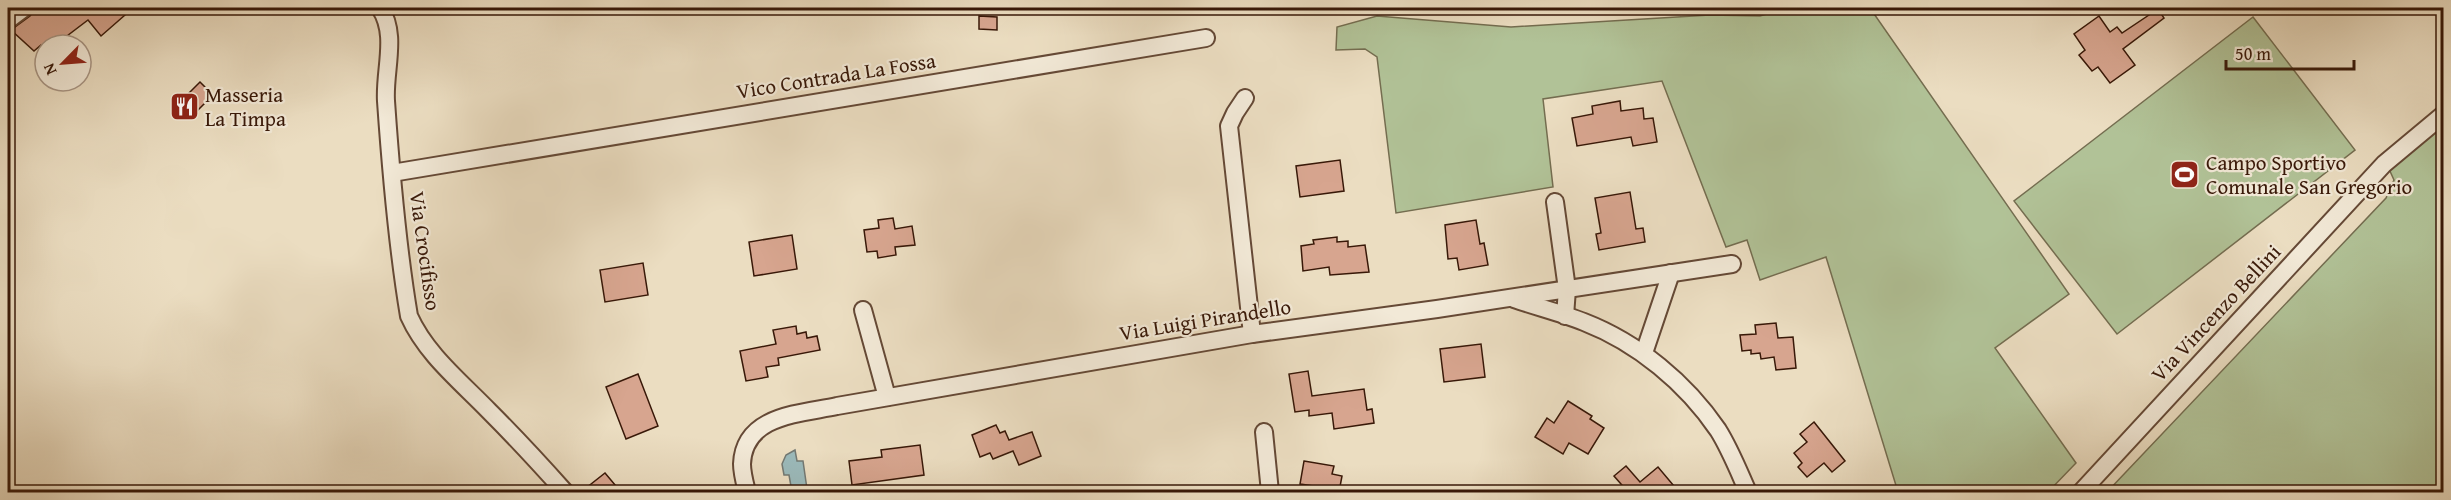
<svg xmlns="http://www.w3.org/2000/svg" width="2451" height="500" font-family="'Gentium Book Plus',serif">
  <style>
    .green { fill: #b1c297; stroke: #746d50; stroke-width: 1.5 }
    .water { fill: #9bbabb; stroke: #737973; stroke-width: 1.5 }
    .building { fill: #d7a58f; stroke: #381808; stroke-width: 1.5 }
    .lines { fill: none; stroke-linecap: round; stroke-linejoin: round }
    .minor-casing { stroke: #654936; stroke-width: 20 }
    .minor { stroke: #f2e9d7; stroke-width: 16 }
    .labels { text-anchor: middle; stroke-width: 4.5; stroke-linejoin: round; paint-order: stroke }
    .street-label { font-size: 21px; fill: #381808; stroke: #f2e9d7 }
    .poi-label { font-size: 21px; fill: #381808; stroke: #f2e9d7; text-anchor: start }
  </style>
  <rect width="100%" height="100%" fill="#ebddc1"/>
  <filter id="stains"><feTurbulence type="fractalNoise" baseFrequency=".00333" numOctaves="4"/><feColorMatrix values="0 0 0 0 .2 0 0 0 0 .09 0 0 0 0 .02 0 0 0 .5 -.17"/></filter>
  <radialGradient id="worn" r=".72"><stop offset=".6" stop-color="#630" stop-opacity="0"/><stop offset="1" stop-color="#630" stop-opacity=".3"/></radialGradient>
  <g class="green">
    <path d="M1779,8H1870L2069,294L1995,348L2076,463L2048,492H1898L1826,257L1760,280L1747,240L1726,247L1662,81L1543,99L1553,187L1396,213L1377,57L1365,49L1336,50L1337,27L1377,16L1511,27L1710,15L1760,16L1777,11Z"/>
    <path d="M2253,17L2355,150L2117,334L2014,201Z"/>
    <path d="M2443,124V492H2107L2386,198L2394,180L2389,169Z"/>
  </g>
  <path class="water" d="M795,450L797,461H803L807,489L792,492L789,475H784L782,464L786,455Z"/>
  <g class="building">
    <path d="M36,8H133L101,36L88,20L55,45H41L34,51L11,30L30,16Z"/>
    <path d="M2158,9L2164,18L2123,49L2135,65L2110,83L2098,67L2092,71L2079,55L2085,50L2074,34L2099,16L2110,32L2117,27L2122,33Z"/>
    <path d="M979,16L997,17V30L979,29Z"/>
    <path d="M200,82L213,95L190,118L177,105Z"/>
    <path d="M1620,101L1621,111L1643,108L1644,119L1653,118L1657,142L1633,146L1631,137L1577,146L1572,118L1593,114L1592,106Z"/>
    <path d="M1340,160L1344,191L1300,197L1296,166Z"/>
    <path d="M1630,192L1636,229L1643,228L1645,242L1599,250L1596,234L1601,233L1595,198Z"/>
    <path d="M893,218L895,229L912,226L915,245L895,247L896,255L878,258L877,251L867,252L864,230L879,228L878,220Z"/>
    <path d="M1476,220L1480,244L1484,243L1488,265L1459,270L1457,258L1448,259L1445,225Z"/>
    <path d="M792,235L797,269L754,276L749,242Z"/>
    <path d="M1337,237V242L1348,241V247L1365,245L1369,272L1330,275L1329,267L1303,271L1301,246L1314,244L1313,240Z"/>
    <path d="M643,263L648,295L605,302L600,270Z"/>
    <path d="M1776,323L1778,338L1793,337L1796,368L1776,370L1774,357L1761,359L1760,353L1751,354V350L1742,351L1740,335L1756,334L1755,325Z"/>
    <path d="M796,326L797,334L806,332L807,338L817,336L820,350L778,358L779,365L766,367L768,377L746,381L740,351L776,344L773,330Z"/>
    <path d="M1481,344L1485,377L1444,382L1440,349Z"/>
    <path d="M1308,371L1312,396L1364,389L1367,410L1372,409L1374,423L1334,429L1332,413L1309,416V410L1295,412L1289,374Z"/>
    <path d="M638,374L658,426L626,439L606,387Z"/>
    <path d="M1568,401L1592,416L1590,419L1604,428L1588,454L1569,443L1563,454L1535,437L1547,418L1554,423Z"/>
    <path d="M1814,422L1845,461L1832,472L1824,463L1807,477L1798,467L1802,463L1794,453L1807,442L1800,434Z"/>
    <path d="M996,425L1000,433L1005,431L1009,440L1032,432L1041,456L1019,465L1013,451L993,459L990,453L980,457L972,435Z"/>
    <path d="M920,445L924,475L852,485L849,461L882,457L881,450Z"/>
    <path d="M1304,461L1334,466L1332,474L1342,476L1339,492H1312L1313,486L1300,484Z"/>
    <path d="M1626,466L1640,482L1658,467L1679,492H1628L1614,476Z"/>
    <path d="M605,473L621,492H581Z"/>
  </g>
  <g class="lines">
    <defs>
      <g id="minor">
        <path d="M380,8C398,35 384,70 386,101C391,173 397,245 409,316C426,354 460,381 489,411C515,437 540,464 565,492"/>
        <path d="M8,20L24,8"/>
        <path d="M1245,98L1235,113L1229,126L1252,334"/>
        <path d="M392,173L1206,38"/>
        <path d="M1555,202L1567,289L1565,316"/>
        <path d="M1514,299C1537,307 1561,313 1584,322C1638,343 1686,383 1718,430C1730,449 1739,472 1748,492"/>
        <path d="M863,310L887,397"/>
        <path d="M1644,353L1671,273"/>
        <path d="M1264,432L1270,492"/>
        <path d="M747,492C745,484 742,473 742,464C744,415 799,414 837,406L1252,334L1437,309L1732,264"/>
        <path d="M2081,492L2384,164L2444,114"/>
      </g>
    </defs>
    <use href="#minor" class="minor-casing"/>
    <use href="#minor" class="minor"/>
  </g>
  <defs>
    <symbol id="restaurant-square" viewBox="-11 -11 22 22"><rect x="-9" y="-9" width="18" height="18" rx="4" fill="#8f2418" stroke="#f2e9d7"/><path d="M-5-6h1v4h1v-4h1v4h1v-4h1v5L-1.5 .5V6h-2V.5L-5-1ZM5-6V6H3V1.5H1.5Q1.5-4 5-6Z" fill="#fff"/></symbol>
    <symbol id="stadium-square" viewBox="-11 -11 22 22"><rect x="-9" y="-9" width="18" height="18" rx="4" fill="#8f2418" stroke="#f2e9d7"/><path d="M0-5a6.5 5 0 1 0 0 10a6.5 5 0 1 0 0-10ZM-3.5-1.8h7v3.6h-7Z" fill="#fff"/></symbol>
  </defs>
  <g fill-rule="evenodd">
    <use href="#restaurant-square" x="168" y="90" width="33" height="33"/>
    <use href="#stadium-square" x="2168" y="158" width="33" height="33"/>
  </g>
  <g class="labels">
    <g class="street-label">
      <text transform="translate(836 76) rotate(-9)" y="7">Vico Contrada La Fossa</text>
      <text transform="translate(425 251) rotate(82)" y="7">Via Crocifisso</text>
      <text transform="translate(2216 313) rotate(-47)" y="7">Via Vincenzo Bellini</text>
      <text transform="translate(1205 320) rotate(-9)" y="7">Via Luigi Pirandello</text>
    </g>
    <g class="poi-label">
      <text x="205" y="102">Masseria<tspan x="205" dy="24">La Timpa</tspan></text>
      <text x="2206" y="170">Campo Sportivo<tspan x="2206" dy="24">Comunale San Gregorio</tspan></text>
    </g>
  </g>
  <rect width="2451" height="500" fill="none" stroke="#ebddc1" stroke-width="30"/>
  <rect x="9" y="9" width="2433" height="482" fill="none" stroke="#381808" stroke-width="3"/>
  <rect x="15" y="15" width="2421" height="470" fill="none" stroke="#381808" stroke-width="1.5"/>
  <g transform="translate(63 63) rotate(245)"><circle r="28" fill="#f2e9d7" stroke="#a89584" stroke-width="1.5"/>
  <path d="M0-4.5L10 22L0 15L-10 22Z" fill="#8f2418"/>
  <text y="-9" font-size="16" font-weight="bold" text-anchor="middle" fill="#381808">N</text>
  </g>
  <path d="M2226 60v9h128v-9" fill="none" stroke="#381808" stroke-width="3"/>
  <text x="2235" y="60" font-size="18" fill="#381808" stroke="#f2e9d7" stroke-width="4.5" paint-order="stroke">50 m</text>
  <rect width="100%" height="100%" filter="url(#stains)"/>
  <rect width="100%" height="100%" fill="url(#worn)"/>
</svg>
